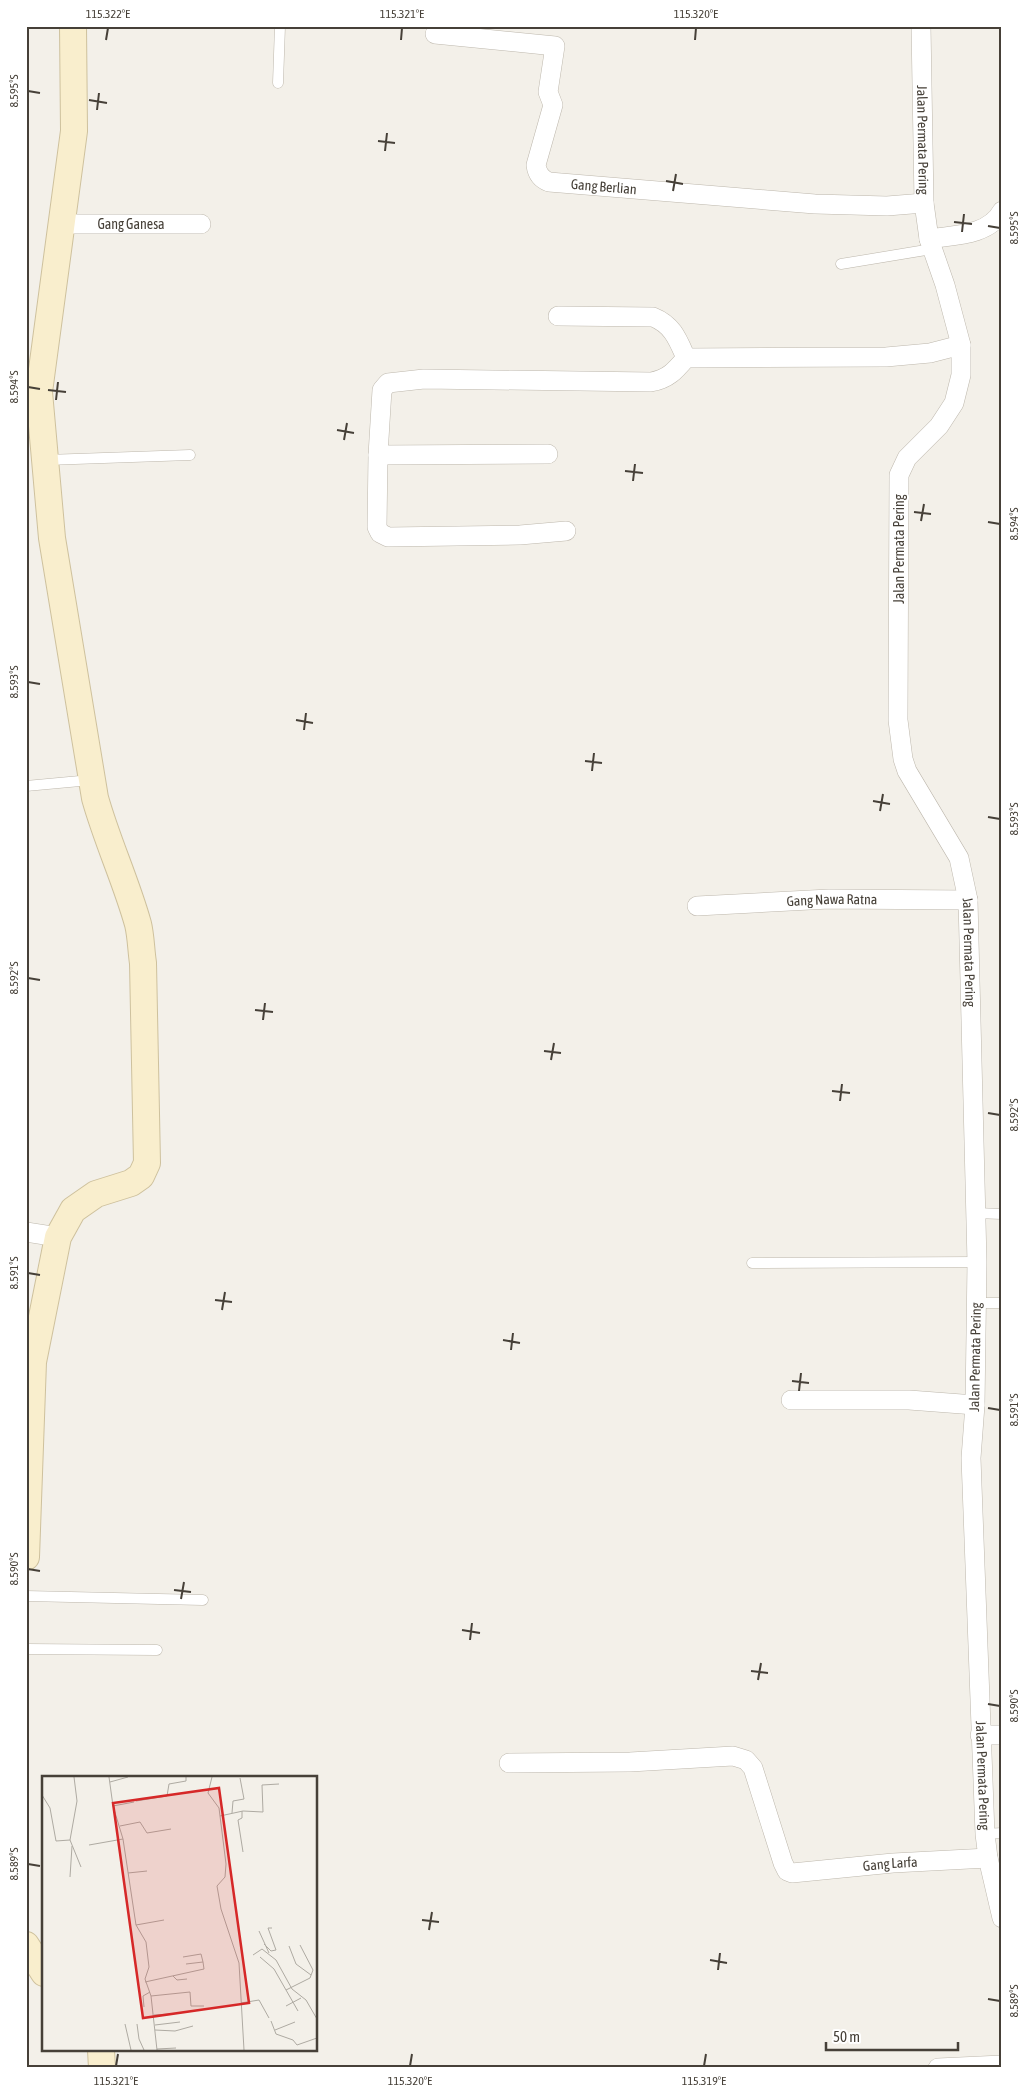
<svg xmlns="http://www.w3.org/2000/svg" width="1028" height="2094" font-family="'Asap Condensed',sans-serif">
  <style>
    .lines { fill: none; stroke-linecap: round; stroke-linejoin: round }
    .lane-casing { stroke: #bdb7ac; stroke-width: 11 }
    .street-casing { stroke: #bdb7ac; stroke-width: 20 }
    .secondary-casing { stroke: #cec19d; stroke-width: 28 }
    .lane { stroke: #fff; stroke-width: 10 }
    .street { stroke: #fff; stroke-width: 19 }
    .secondary { stroke: #f9eecd; stroke-width: 26 }
    .ticks { fill: none; stroke: #464038; stroke-width: 2 }
    .labels { text-anchor: middle; stroke-width: 4; stroke-linejoin: round; paint-order: stroke }
    .street-label { font-size: 14px; fill: #464038; stroke: #fff }
    .inset-road { fill: none; stroke: #aeaaa2; stroke-width: 1 }
    .view { fill: #d62828; fill-opacity: 0.15; stroke: #d62828; stroke-width: 2.5 }
    .inset-edge { fill: none; stroke: #464038; stroke-width: 2.5 }
    .neatline { fill: none; stroke: #464038; stroke-width: 2 }
    .ticks-label { font-size: 12px; text-anchor: middle; fill: #464038 }
  </style>
  <rect width="100%" height="100%" fill="#f3f0e9"/>
  <g class="lines">
    <defs>
      <g id="lane">
        <path d="M278,83L280,26"/>
        <path d="M841,264L932,249"/>
        <path d="M46,460L190,455"/>
        <path d="M26,786L91,780"/>
        <path d="M975,1213L1002,1214"/>
        <path d="M752,1263L977,1262"/>
        <path d="M976,1303H1002"/>
        <path d="M26,1596L203,1600"/>
        <path d="M26,1649L157,1650"/>
        <path d="M985,1834L1002,1833"/>
      </g>
      <g id="street">
        <path id="s1" d="M921,26L924,203L929,239L945,285L961,345V375L954,403L939,426L907,458L899,475L898,720L903,759L907,771L959,858L968,900L977,1262L975,1405L971,1458L985,1834L988,1858L1002,1918"/>
        <path id="s2" d="M435,34L555,46L548,92L553,105L536,165C537,173 541,179 549,182L815,204L887,206L924,203"/>
        <path id="s3" d="M61,224H201"/>
        <path d="M929,239C952,235 989,236 1002,211"/>
        <path d="M558,316L653,317C673,325 678,340 686,358"/>
        <path d="M548,454L378,455L382,390L388,383L424,379L651,382C668,379 675,371 686,358L886,357L930,353L961,345"/>
        <path d="M378,455L377,527L380,533L388,537L520,535L566,531"/>
        <path id="s4" d="M697,906L829,899L968,900"/>
        <path d="M26,1232L58,1237"/>
        <path d="M791,1400H909L975,1405"/>
        <path d="M980,1735H1002"/>
        <path id="s5" d="M509,1763L630,1762L733,1756L746,1760L753,1768L783,1863L787,1871L792,1873L893,1863L988,1858"/>
        <path d="M938,2068L1002,2065"/>
      </g>
      <g id="secondary">
        <path d="M26,1557L33,1362L58,1237L73,1210L96,1194L131,1183L141,1176L147,1163L143,963C141,950 141,936 138,924C126,881 107,841 95,798L52,538L39,392L74,131L73,26"/>
        <path d="M26,1945L44,1973"/>
        <path d="M101,2050L102,2068"/>
      </g>
    </defs>
    <use href="#lane" class="lane-casing"/>
    <use href="#street" class="street-casing"/>
    <use href="#secondary" class="secondary-casing"/>
    <use href="#lane" class="lane"/>
    <use href="#street" class="street"/>
    <use href="#secondary" class="secondary"/>
  </g>
  <path class="ticks" d="M106,40L108,28M401,40L402,28M695,40L696,28M28,91L40,93M89,100L107,103M97,110L99,93M378,141L395,143M385,151L387,133M666,181L683,184M673,191L676,174M954,222L972,224M988,226L1000,228M962,232L964,214M28,387L40,389M48,390L66,392M56,400L58,382M337,430L354,433M344,440L347,423M625,471L643,473M633,481L635,464M914,512L931,514M921,521L924,504M988,522L1000,524M28,682L40,684M296,720L313,723M304,730L306,713M585,761L602,763M592,771L594,753M873,801L890,804M880,811L883,794M988,817L1000,819M28,978L40,980M255,1010L273,1012M263,1020L265,1003M544,1051L561,1053M551,1060L554,1043M832,1091L850,1093M840,1101L842,1084M988,1113L1000,1115M28,1273L40,1275M215,1300L232,1302M222,1310L225,1292M503,1340L520,1343M511,1350L513,1333M792,1381L809,1383M799,1391L801,1373M988,1408L1000,1410M28,1569L40,1571M174,1590L191,1592M181,1599L184,1582M462,1630L480,1633M470,1640L472,1623M751,1671L768,1673M758,1680L761,1663M988,1704L1000,1706M28,1864L40,1866M422,1920L439,1922M429,1930L432,1912M710,1960L727,1963M718,1970L720,1953M988,1999L1000,2001M116,2066L118,2054M410,2066L412,2054M704,2066L706,2054"/>
  <g class="labels">
    <g class="street-label">
      <text dy="5" stroke="none"><textPath href="#s1" startOffset="114">Jalan Permata Pering</textPath></text>
      <text dy="5" stroke="none"><textPath href="#s2" startOffset="321">Gang Berlian</textPath></text>
      <text dy="5" stroke="none"><textPath href="#s3" startOffset="70">Gang Ganesa</textPath></text>
      <text transform="translate(899 549) rotate(-90)" y="5">Jalan Permata Pering</text>
      <text dy="5" stroke="none"><textPath href="#s4" startOffset="135">Gang Nawa Ratna</textPath></text>
      <text dy="5" stroke="none"><textPath href="#s1" startOffset="968">Jalan Permata Pering</textPath></text>
      <text transform="translate(975 1357) rotate(-89)" y="5">Jalan Permata Pering</text>
      <text dy="5" stroke="none"><textPath href="#s1" startOffset="1792">Jalan Permata Pering</textPath></text>
      <text dy="5" stroke="none"><textPath href="#s5" startOffset="461">Gang Larfa</textPath></text>
    </g>
  </g>
  <g transform="translate(42 1776)">
    <rect width="275" height="275" fill="#f3f0e9"/>
    <path class="inset-road" d="M32,1L35,25L28,64L39,91M67,1L71,30L81,63L94,149L104,166L107,191L103,203L109,220L115,274M170,1L166,17L177,32L184,88L183,101L175,110L179,133L197,187L202,274M68,6L86,1M0,19L8,32L14,65L28,64M94,25L125,20L127,8L144,5V1M71,30L92,26M200,35V42L196,44L201,76M190,37L191,25L202,23L198,2M178,40L201,35L221,36L220,9L237,8M78,50L98,46L105,57L129,53M47,69L81,63M86,97L105,95M28,101L30,70M94,149L122,144M217,155L227,177M222,168L229,175L234,174L226,152H230M247,170L254,188L269,199M211,179L220,173L234,184L250,213L264,224L275,243M141,181L159,178L161,186M218,181L232,193L256,235M131,200L135,204L145,203M103,206L162,193L161,186L144,188M244,214L268,202L271,194L258,169M109,220L148,216L149,230H162M199,227L217,224L227,242M244,230L259,222M102,231L101,220L108,216M112,239L127,238M229,245L234,258L251,264L255,269L275,262M83,248L89,274M95,248L97,263L102,274M113,249L138,246M113,254L133,255L151,250M233,254L253,246M115,273L134,272"/>
    <path class="view" d="M177,12L207,227L101,242L71,27Z"/>
    <rect width="275" height="275" class="inset-edge"/>
  </g>
  <rect width="1028" height="2094" fill="none" stroke="#ffffff" stroke-width="55"/>
  <path d="M826 2042v8h132v-8" fill="none" stroke="#464038" stroke-width="2.5"/>
  <text x="833" y="2042" font-size="15" fill="#464038" stroke="#ffffff" stroke-width="4" paint-order="stroke">50 m</text>
  <rect x="28" y="28" width="972" height="2038" class="neatline"/>
  <g class="ticks-label">
    <text x="108" y="18">115.322°E</text>
    <text x="402" y="18">115.321°E</text>
    <text x="696" y="18">115.320°E</text>
    <text transform="translate(14 91) rotate(-90)" y="4">8.595°S</text>
    <text transform="translate(1014 228) rotate(-90)" y="4">8.595°S</text>
    <text transform="translate(14 387) rotate(-90)" y="4">8.594°S</text>
    <text transform="translate(1014 524) rotate(-90)" y="4">8.594°S</text>
    <text transform="translate(14 682) rotate(-90)" y="4">8.593°S</text>
    <text transform="translate(1014 819) rotate(-90)" y="4">8.593°S</text>
    <text transform="translate(14 978) rotate(-90)" y="4">8.592°S</text>
    <text transform="translate(1014 1115) rotate(-90)" y="4">8.592°S</text>
    <text transform="translate(14 1273) rotate(-90)" y="4">8.591°S</text>
    <text transform="translate(1014 1410) rotate(-90)" y="4">8.591°S</text>
    <text transform="translate(14 1569) rotate(-90)" y="4">8.590°S</text>
    <text transform="translate(1014 1706) rotate(-90)" y="4">8.590°S</text>
    <text transform="translate(14 1864) rotate(-90)" y="4">8.589°S</text>
    <text transform="translate(1014 2001) rotate(-90)" y="4">8.589°S</text>
    <text x="116" y="2085">115.321°E</text>
    <text x="410" y="2085">115.320°E</text>
    <text x="704" y="2085">115.319°E</text>
  </g>
</svg>
